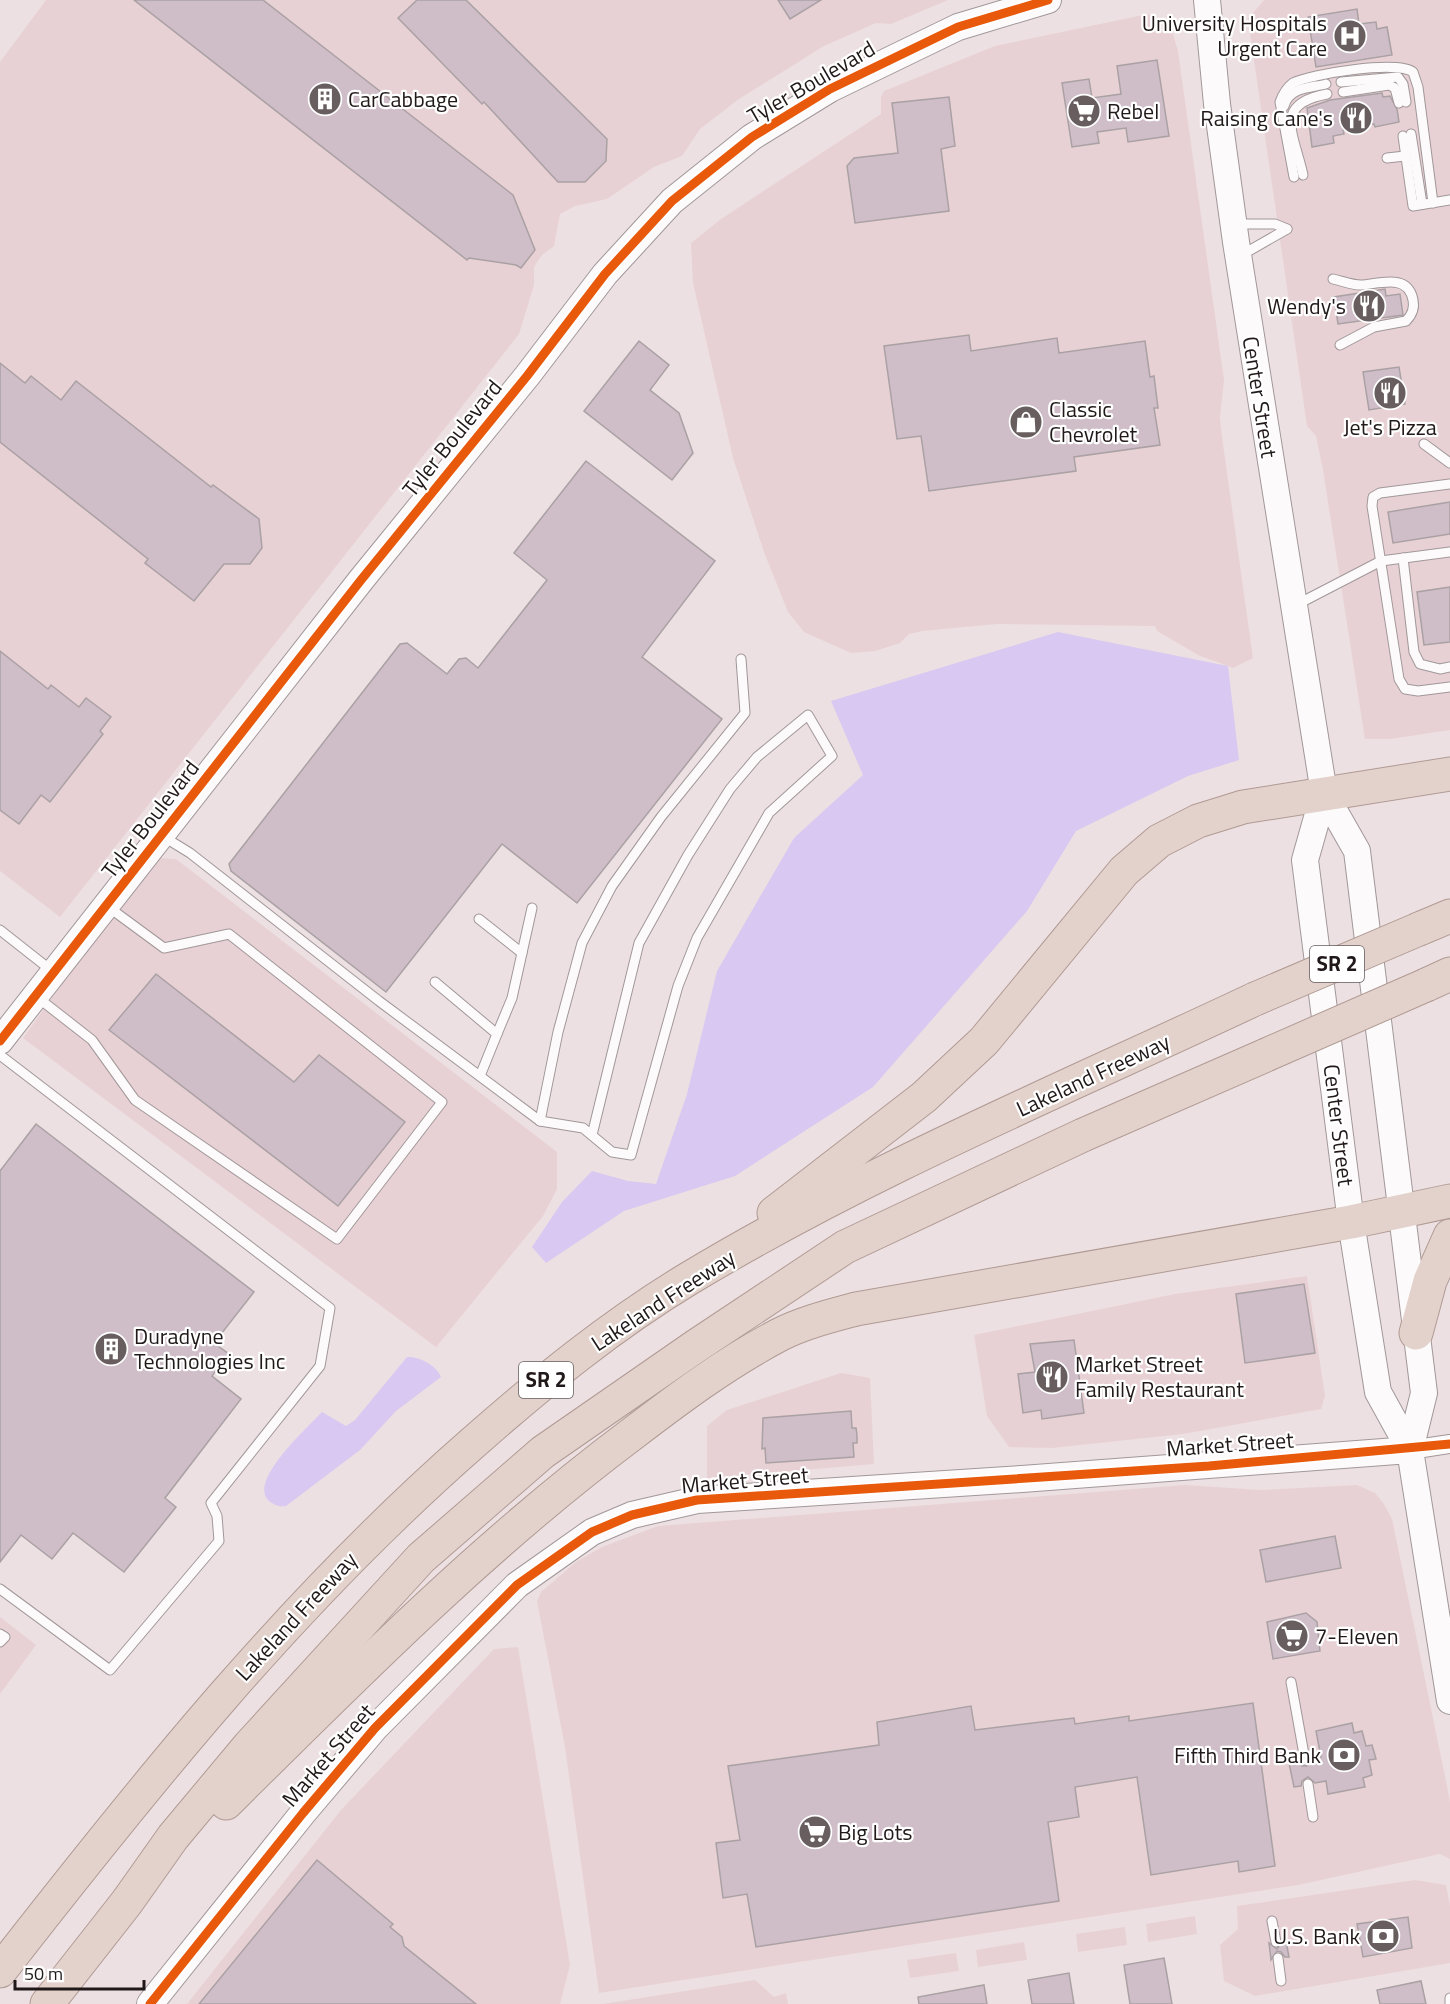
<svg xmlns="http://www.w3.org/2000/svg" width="1450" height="2004" font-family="'Titillium Web',sans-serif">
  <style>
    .built { fill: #e8d1d4 }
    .water { fill: #d9c8f1 }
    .building { fill: #cfbdc8; stroke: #aaa1a4; stroke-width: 1.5 }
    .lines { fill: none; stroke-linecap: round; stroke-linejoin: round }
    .lane-casing { stroke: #a19799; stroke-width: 11 }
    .street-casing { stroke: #a19799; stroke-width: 20 }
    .secondary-casing { stroke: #a19799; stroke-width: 28 }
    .highway-casing { stroke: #b09a94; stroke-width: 35 }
    .lane { stroke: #fcfafb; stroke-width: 9 }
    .street { stroke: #fcfafb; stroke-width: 18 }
    .secondary { stroke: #fcfafb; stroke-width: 26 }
    .highway { stroke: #e2d2cb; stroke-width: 33 }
    .highway-bridge-casing { stroke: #b09a94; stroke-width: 35; stroke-linecap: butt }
    .highway-bridge { stroke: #e2d2cb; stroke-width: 33 }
    .cycleway-casing { stroke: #fff; stroke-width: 13 }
    .cycleway { stroke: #e8590c; stroke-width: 9 }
    .labels { text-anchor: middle; stroke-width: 4.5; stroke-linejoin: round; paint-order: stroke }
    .shield { fill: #fff; stroke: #635d5e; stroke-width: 1.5 }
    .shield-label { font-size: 21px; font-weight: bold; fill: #201819 }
    .poi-label { font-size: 22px; fill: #201819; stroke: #fff; text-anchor: start }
    .street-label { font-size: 22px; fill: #201819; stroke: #fff }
  </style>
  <rect width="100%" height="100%" fill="#ede0e2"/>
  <g class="built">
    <path d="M46,0H948L891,24L876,23L824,46L739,99L700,129L682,156L654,167L607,199L575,206L560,214L554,246L542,255L534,267V285L519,334L60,917L0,871V62Z"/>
    <path d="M1264,0H1450V730L1390,739H1365L1323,470L1316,436L1307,426L1248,19Z"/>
    <path d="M1148,14L1157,17L1173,34L1178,51L1224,380L1220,418L1222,437L1253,658L1233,668L1220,663L1200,656L1157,631L1155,626L997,624L922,631L909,634L900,643L875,651L851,653L804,632L788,612L764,552L733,458L693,283L691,243L721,219L881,114V97L884,91L995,46Z"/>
    <path d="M159,858L176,859L557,1152V1189L543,1216L436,1347L23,1038L104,926Z"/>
    <path d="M1307,1276L1325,1396L1321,1409L1183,1434L1052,1448L1009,1447L987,1416L974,1335L1175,1294Z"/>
    <path d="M841,1373L870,1378L874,1464L707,1478V1426L727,1410Z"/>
    <path d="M1185,1485L1261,1490L1357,1485L1375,1493L1384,1504L1392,1519L1447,1786L1450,1802V1859L1440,1854L1298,1885L599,1993L565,1747L537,1601L541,1592L576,1562L602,1547L658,1526Z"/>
    <path d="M0,1617L36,1645L0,1694Z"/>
    <path d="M518,1647L570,1965L560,2004H187L341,1810L494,1649Z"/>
    <path d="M1415,1880L1446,1885L1450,1906V1963L1255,1996L1224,1981L1220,1945L1238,1929L1237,1906Z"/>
    <path d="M1195,1916L1197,1934L1148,1942L1146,1924Z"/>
    <path d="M1125,1927L1127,1945L1078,1952L1076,1934Z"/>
    <path d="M1024,1942L1027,1960L978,1967L976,1950Z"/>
    <path d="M956,1953L959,1971L910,1978L907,1960Z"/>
    <path d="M755,1980L774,1997L786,1993L788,2004H603Z"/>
  </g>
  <g class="water">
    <path d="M1058,632L1228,666L1239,760L1188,776L1076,831L1027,911L873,1087L735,1176L624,1211L546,1263L532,1247L562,1202L592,1171L628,1181L656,1184L687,1094L717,971L794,838L863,775L831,701Z"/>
    <path d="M407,1357C419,1356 437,1366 441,1377L396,1411L360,1450L286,1506C278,1507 274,1505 268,1500C249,1480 309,1426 322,1412L346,1426L355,1420Z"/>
  </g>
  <g class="building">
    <path d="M134,0H263L513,195L535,250L521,268L516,265L469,258L467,260Z"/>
    <path d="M417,0H466L607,139L606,161L585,182H558L484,102L482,104L398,18Z"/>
    <path d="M778,0H821L790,19Z"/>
    <path d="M1357,9L1359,24L1376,22L1377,29L1387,27L1392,55L1316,67L1308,17Z"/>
    <path d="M1157,60L1169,136L1128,142L1126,128L1097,132L1099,143L1072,147L1062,83L1089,79L1092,98L1121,94L1117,66Z"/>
    <path d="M1382,93L1383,97L1390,96L1397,109L1399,122L1375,127L1374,124L1343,129L1344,134L1333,136L1334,143L1312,147L1307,108L1330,100Z"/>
    <path d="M949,97L955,146L941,149L949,211L855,223L847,166L854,158L898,153L892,103Z"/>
    <path d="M1385,289L1386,296L1400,294L1403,315L1338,324L1334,297Z"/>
    <path d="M969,335L971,351L1057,338L1059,353L1145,341L1150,377L1154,376L1158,408H1154L1160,445L1074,457L1076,471L929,491L921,436L897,439L884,346Z"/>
    <path d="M639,341L669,365L650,390L679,413L693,453L672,480L584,411Z"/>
    <path d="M0,363L25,383L31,376L61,400L76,381L211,487L213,485L259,519L262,548L250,564H224L194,601L145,563L148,559L0,442Z"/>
    <path d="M1399,367L1405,404L1369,410L1363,372Z"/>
    <path d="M586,461L715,561L642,657L722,719L577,903L502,844L386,992L231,871L229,864L400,644L407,643L447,674L459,659L466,658L478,668L547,580L514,553Z"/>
    <path d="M1450,502V534L1393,543L1388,512Z"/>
    <path d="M1450,587V642L1424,645L1417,592Z"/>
    <path d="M0,651L48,689L51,685L79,707L86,698L111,717L100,731L103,734L50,802L41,795L19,824L0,810Z"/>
    <path d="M156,974L294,1082L319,1055L405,1122L338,1206L109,1030Z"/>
    <path d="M36,1124L254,1292L214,1343L229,1354L212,1376L241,1399L165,1498L176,1507L124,1572L73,1533L52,1559L21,1535L0,1562V1171Z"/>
    <path d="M1304,1284L1315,1353L1245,1363L1236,1294Z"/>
    <path d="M1074,1340L1084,1413L1042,1419L1041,1410L1023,1413L1018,1374L1035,1372L1030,1344Z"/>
    <path d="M851,1411L852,1428H856L857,1435V1443H853L854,1457L766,1463L765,1448L762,1449L763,1418Z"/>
    <path d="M1335,1536L1341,1568L1266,1582L1260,1550Z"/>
    <path d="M1306,1613L1317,1622L1320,1651L1273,1659L1267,1622Z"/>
    <path d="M1253,1703L1275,1866L1239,1872L1238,1861L1151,1875L1137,1777L1075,1787L1079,1817L1048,1822L1059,1901L756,1947L747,1894L723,1898L716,1843L740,1840L728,1766L879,1745L877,1722L971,1706L975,1730L1074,1718L1075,1724L1129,1716V1721Z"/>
    <path d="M1352,1723L1354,1733L1362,1731L1366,1746L1372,1745L1376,1759L1369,1760L1372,1775L1363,1778L1365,1787L1328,1794L1326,1781L1315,1783L1308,1777L1302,1781L1301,1786L1294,1787L1289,1763L1298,1761L1302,1766H1307L1312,1759L1321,1757L1316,1731Z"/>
    <path d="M317,1860L393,1924L390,1927L402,1937L404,1946L476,2004H199Z"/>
    <path d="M1408,1917L1412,1948L1363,1957L1357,1924Z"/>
    <path d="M1283,1941H1286L1289,1957H1285L1281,1952L1277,1951L1271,1960L1269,1943L1277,1949Z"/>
    <path d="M1164,1958L1172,2004H1130L1124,1965Z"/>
    <path d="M1069,1973L1074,2004H1032L1028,1980Z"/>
    <path d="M1421,1981L1426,2004H1380L1377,1990Z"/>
    <path d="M984,1985L987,2004H919L918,1997Z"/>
  </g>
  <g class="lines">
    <defs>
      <g id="lane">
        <path d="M1341,82L1398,77L1403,84L1406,102"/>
        <path d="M1343,92L1389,85L1395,88L1399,103"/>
        <path d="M1284,106C1289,87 1310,88 1326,84"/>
        <path d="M1411,134L1422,204"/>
        <path d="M1403,136L1413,206L1450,200"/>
        <path d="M1387,158L1405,156"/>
        <path d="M1303,175C1294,134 1272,104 1327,94"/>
        <path d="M1294,177L1280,102C1283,94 1286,88 1293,83C1310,74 1398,60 1413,72L1418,87L1433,203"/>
        <path d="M1237,224H1275L1287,229"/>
        <path d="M1240,256L1287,229"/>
        <path d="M1333,279C1342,281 1352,285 1361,285C1379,284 1408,273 1413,300C1415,309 1412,315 1406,321L1374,327L1340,345"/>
        <path d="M1424,444L1450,463"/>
        <path d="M1450,484L1380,493L1373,497L1372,506L1399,679L1405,689L1418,691L1450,687"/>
        <path d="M1403,558L1414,652L1420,664L1440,669L1450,667"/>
        <path d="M1296,605L1381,561L1450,552"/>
        <path d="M164,837L190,853L379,1001L540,1121L558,1032L582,943L612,886L661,817L745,713L741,659"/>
        <path d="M479,919L522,953"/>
        <path d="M0,930L52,971"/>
        <path d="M435,982L497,1034L480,1076"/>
        <path d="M37,997L92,1040L135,1100L337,1239L442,1102L229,934L164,948L107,906"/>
        <path d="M497,1034L512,998L532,908"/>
        <path d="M0,1055L330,1308L320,1366L211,1503L217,1516L219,1541L110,1670L0,1589"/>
        <path d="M540,1121L583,1128L612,1152L631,1155L678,986L697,938L769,813L832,756L808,715L757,757L730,789L688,855L639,943L592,1135"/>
        <path d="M0,1634L5,1637L0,1642"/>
        <path d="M1291,1682L1305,1760"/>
        <path d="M1308,1784L1313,1817"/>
        <path d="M1272,1921L1276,1942"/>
        <path d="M1278,1958L1281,1981"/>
        <path d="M1450,1998V2003"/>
      </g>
      <path id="street" d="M1410,1450L1450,1444"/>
      <g id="secondary">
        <path d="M1207,0L1217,104L1236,242L1324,793L1357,851L1424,1393L1410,1450"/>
        <path d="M1324,793L1305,860L1351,1222L1378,1392L1410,1450L1450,1701"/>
        <path d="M0,1041L361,580L527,376L605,274L672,201L752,137L830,89L958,27L1048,0"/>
        <path d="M150,2004L303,1813L375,1728L517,1585L592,1532L632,1515L697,1500L1022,1479L1410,1450"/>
      </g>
      <g id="highway">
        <path d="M1419,929L1450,916"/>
        <path d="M1426,985L1450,974"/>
        <path d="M774,1213L924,1097L984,1041L1124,871L1159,841L1198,821L1243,807L1450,774"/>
        <path d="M1416,1333L1430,1281L1450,1236"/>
        <path d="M226,1803C356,1674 485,1544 632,1434C679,1398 726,1363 779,1335C802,1323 830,1316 856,1309L1351,1222L1450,1201"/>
        <path d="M0,1971C148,1781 293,1600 475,1441C542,1382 612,1325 688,1279C867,1171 1066,1088 1255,999"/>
        <path d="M47,2004L127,1902L173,1837L249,1746L421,1558L543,1452L696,1346L845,1247L1083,1135L1266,1055"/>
      </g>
    </defs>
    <use href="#lane" class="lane-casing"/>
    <use href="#street" class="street-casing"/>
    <use href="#secondary" class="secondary-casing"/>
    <use href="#highway" class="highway-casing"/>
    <use href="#lane" class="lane"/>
    <use href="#street" class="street"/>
    <use href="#secondary" class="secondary"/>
    <use href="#highway" class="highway"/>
    <defs>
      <g id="highway-bridge">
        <path d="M1255,999L1419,929"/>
        <path d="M1266,1055L1426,985"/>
      </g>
    </defs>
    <use href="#highway-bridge" class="highway-bridge-casing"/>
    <use href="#highway-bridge" class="highway-bridge"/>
    <defs>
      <g id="cycleway">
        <path d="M0,1041L361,580L527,376L605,274L672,201L752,137L830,89L958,27L1048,0"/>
        <path d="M150,2004L303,1813L375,1728L517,1585L592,1532L632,1515L697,1500L1209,1466L1450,1444"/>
      </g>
    </defs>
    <use href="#cycleway" class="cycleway-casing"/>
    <use href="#cycleway" class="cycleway"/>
  </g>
  <defs>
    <symbol id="hospital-disc" viewBox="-11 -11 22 22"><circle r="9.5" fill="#685e5f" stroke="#fff"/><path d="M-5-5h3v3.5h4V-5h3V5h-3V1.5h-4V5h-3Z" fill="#fff"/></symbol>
    <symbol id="building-disc" viewBox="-11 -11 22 22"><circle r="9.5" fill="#685e5f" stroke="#fff"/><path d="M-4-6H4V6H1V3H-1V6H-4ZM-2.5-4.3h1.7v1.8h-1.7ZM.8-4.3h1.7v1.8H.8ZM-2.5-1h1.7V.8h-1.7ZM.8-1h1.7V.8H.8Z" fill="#fff"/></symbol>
    <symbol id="supermarket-disc" viewBox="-11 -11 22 22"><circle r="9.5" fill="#685e5f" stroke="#fff"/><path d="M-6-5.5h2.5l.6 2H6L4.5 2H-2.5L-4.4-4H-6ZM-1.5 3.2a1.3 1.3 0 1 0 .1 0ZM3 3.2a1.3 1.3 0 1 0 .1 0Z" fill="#fff"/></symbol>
    <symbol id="restaurant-disc" viewBox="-11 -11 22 22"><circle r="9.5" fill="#685e5f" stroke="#fff"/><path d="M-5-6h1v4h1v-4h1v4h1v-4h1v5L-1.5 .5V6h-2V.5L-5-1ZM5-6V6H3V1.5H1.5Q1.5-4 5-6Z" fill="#fff"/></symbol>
    <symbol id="shop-disc" viewBox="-11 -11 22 22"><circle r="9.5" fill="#685e5f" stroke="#fff"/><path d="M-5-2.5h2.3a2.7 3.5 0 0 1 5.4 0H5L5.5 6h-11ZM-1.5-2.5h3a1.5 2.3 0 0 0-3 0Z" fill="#fff"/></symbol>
    <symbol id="bank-disc" viewBox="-11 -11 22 22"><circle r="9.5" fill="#685e5f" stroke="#fff"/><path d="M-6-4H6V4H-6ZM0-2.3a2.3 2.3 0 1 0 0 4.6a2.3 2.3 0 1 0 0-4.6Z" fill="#fff"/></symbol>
  </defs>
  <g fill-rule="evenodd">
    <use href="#hospital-disc" x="1331" y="17" width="38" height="38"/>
    <use href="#building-disc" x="306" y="80" width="38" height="38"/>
    <use href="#supermarket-disc" x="1065" y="92" width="38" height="38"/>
    <use href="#restaurant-disc" x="1337" y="99" width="38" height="38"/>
    <use href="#restaurant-disc" x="1350" y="287" width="38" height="38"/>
    <use href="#restaurant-disc" x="1371" y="374" width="38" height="38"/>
    <use href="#shop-disc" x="1007" y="403" width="38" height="38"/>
    <use href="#building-disc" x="92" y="1330" width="38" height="38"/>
    <use href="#restaurant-disc" x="1033" y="1358" width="38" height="38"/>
    <use href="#supermarket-disc" x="1273" y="1617" width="38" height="38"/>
    <use href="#bank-disc" x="1325" y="1736" width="38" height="38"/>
    <use href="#supermarket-disc" x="796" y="1813" width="38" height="38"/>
    <use href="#bank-disc" x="1364" y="1917" width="38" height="38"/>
  </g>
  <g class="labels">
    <g class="shield">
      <rect x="1310" y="946" width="54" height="36" rx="4.5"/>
      <rect x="519" y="1362" width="54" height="36" rx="4.5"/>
    </g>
    <g class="shield-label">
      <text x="1337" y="971">SR 2</text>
      <text x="546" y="1387">SR 2</text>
    </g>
    <g class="poi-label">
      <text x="1327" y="31" text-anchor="end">University Hospitals<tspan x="1327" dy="25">Urgent Care</tspan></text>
      <text x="348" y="107">CarCabbage</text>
      <text x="1107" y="119">Rebel</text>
      <text x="1333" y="126" text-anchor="end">Raising Cane's</text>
      <text x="1346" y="314" text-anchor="end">Wendy's</text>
      <text x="1049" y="417">Classic<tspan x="1049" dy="25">Chevrolet</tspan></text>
      <text x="1390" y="435" text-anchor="middle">Jet's Pizza</text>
      <text x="134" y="1344">Duradyne<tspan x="134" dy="25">Technologies Inc</tspan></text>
      <text x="1075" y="1372">Market Street<tspan x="1075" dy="25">Family Restaurant</tspan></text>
      <text x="1315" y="1644">7-Eleven</text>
      <text x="1321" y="1763" text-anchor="end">Fifth Third Bank</text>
      <text x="838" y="1840">Big Lots</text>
      <text x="1360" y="1944" text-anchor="end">U.S. Bank</text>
    </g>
    <g class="street-label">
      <text transform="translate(811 82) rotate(-30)" y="8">Tyler Boulevard</text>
      <text transform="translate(1260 397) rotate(81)" y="8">Center Street</text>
      <text transform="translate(452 438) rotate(-51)" y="8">Tyler Boulevard</text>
      <text transform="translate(150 819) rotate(-52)" y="8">Tyler Boulevard</text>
      <text transform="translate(1093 1075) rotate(-25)" y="8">Lakeland Freeway</text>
      <text transform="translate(1339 1125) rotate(83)" y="8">Center Street</text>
      <text transform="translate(663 1300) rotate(-33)" y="8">Lakeland Freeway</text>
      <text transform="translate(1230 1444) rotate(-4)" y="8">Market Street</text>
      <text transform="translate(745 1480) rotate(-5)" y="8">Market Street</text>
      <text transform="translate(296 1616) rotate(-47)" y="8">Lakeland Freeway</text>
      <text transform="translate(328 1755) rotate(-49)" y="8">Market Street</text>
    </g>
  </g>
  <path d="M15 1980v9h129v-9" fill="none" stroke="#201819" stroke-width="3"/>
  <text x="24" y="1980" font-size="18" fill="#201819" stroke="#ffffff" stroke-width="4.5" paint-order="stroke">50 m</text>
</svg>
